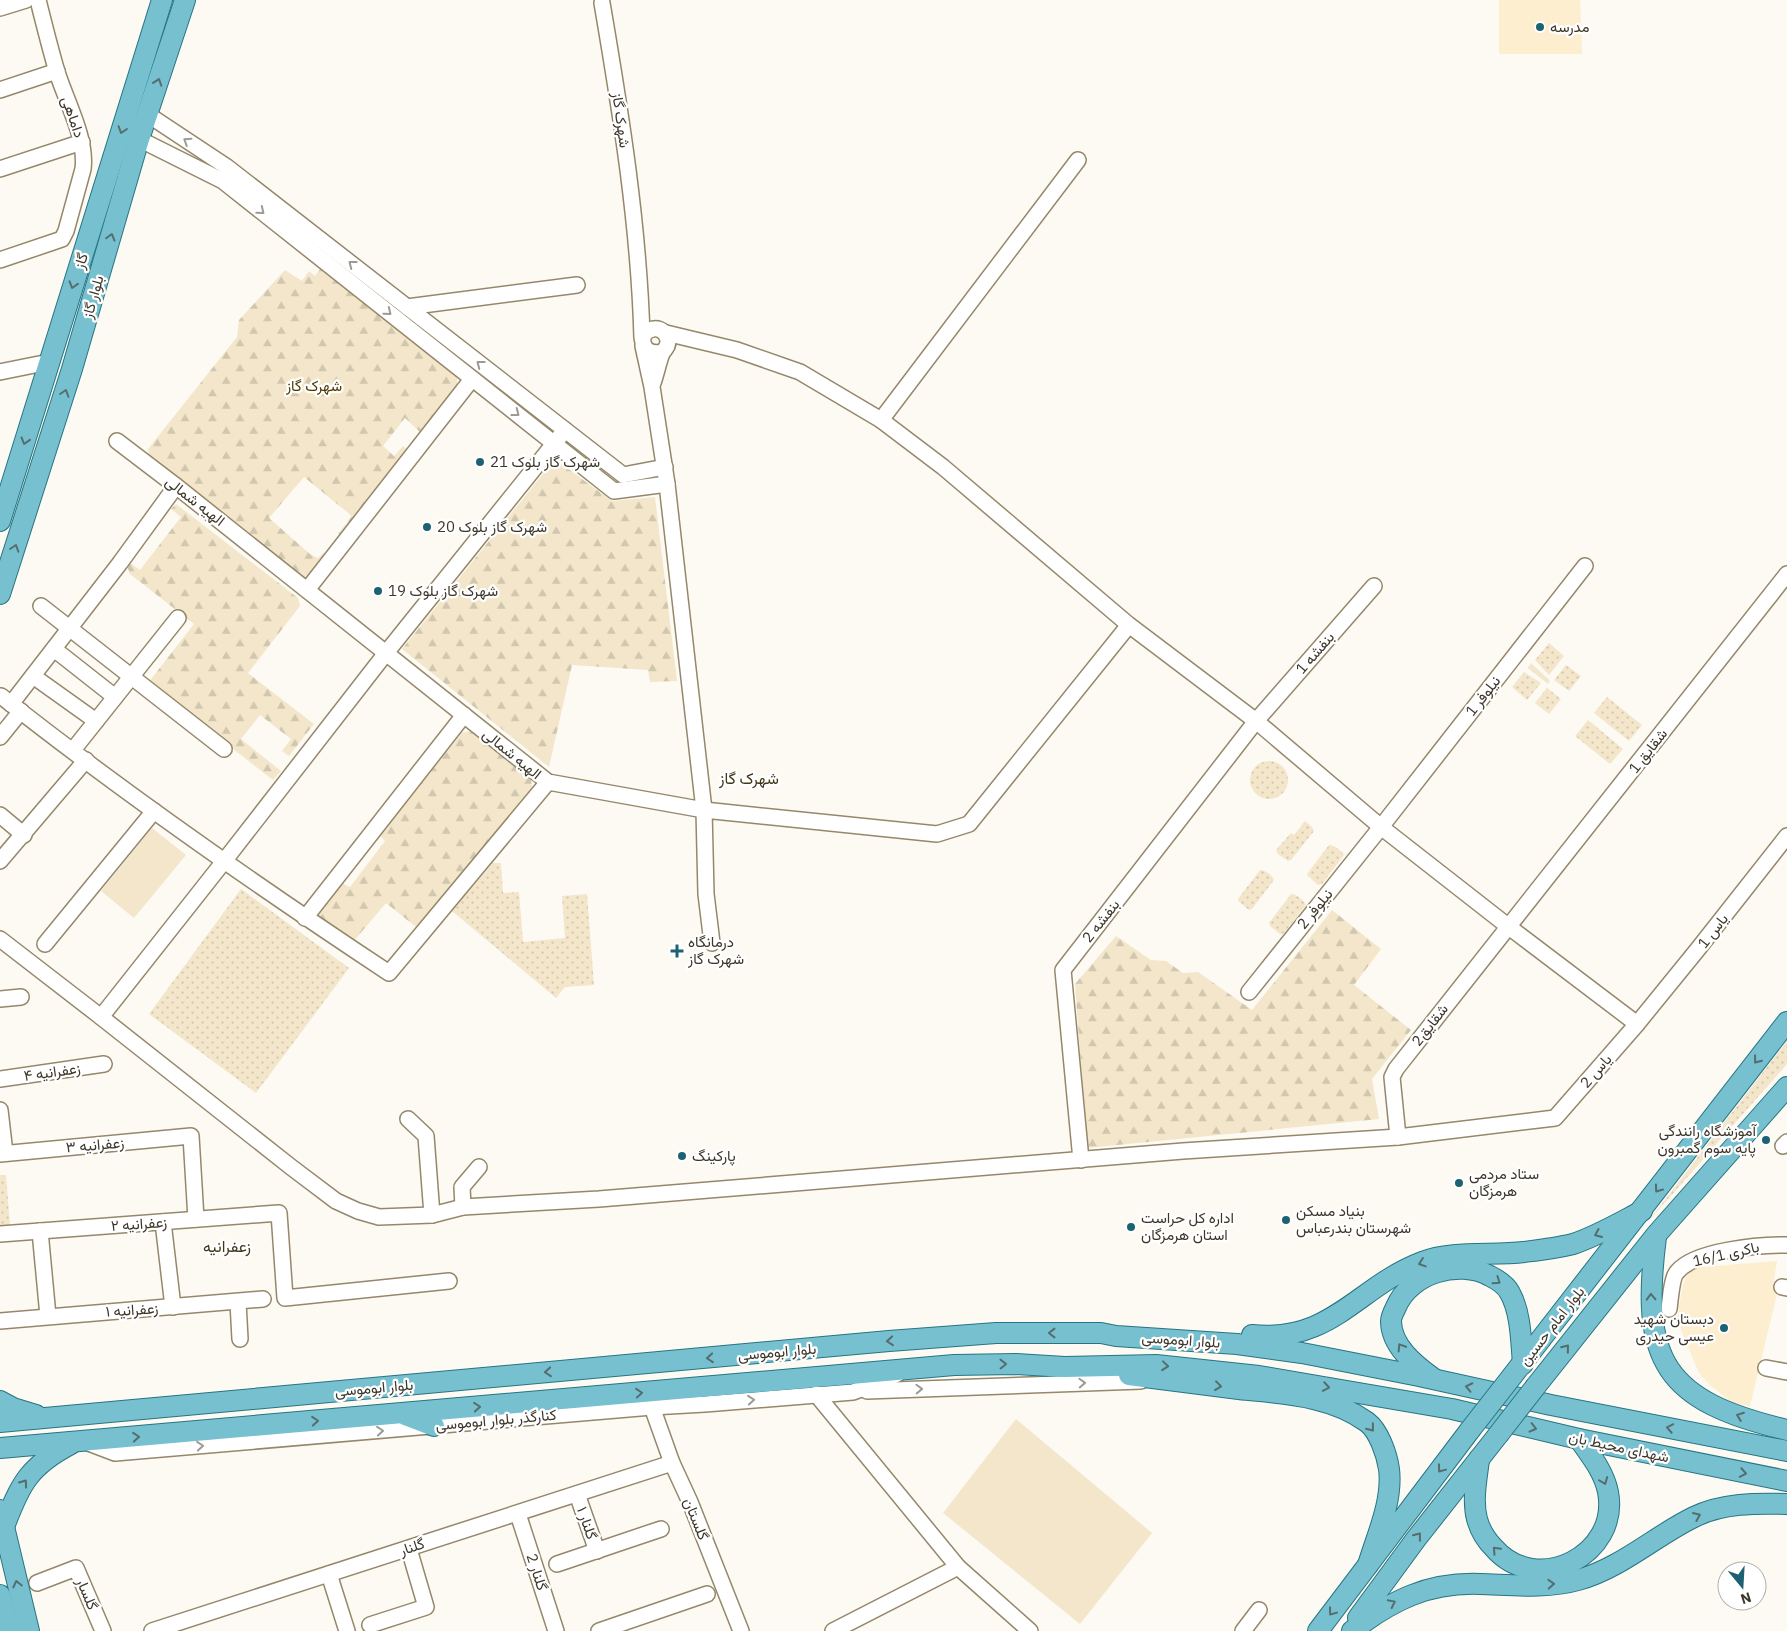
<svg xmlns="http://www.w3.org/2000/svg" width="1787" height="1631" font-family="'IBM Plex Sans',Vazirmatn,sans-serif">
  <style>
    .built { fill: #fceecf }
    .green { fill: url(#green-dots) }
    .forest { fill: url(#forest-firs) }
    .pitch { fill: #f3e6ca }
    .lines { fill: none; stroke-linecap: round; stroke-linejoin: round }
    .minor-casing { stroke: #95886a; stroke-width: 18 }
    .major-casing { stroke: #267582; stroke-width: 22 }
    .minor { stroke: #fff; stroke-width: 15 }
    .major { stroke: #76c0d0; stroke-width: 20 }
    .major-bridge-casing { stroke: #267582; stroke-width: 22; stroke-linecap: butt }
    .major-bridge { stroke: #76c0d0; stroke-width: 20 }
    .oneway { stroke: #546e6d }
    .oneway2 { stroke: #9e9b95 }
    .poi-dot { fill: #1d6273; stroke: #fff; stroke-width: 2 }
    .labels { text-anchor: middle; stroke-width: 4.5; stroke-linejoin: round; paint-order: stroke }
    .poi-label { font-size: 15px; fill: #3d372b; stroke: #fff; text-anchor: start }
    .street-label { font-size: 15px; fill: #3d372b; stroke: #fff }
    .park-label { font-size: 15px; fill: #4e3a00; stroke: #fff }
    .neighbourhood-label { font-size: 16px; fill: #41361a; stroke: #fff }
  </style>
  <defs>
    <pattern id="green-dots" width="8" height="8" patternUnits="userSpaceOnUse" patternTransform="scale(1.25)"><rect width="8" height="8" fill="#f3e6ca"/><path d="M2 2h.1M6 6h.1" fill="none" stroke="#d1c6ae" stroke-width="1.8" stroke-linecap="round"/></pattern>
    <pattern id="forest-firs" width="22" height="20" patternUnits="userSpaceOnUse" patternTransform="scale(1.25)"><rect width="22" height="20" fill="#f3e6ca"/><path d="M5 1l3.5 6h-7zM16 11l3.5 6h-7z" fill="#d1c6ae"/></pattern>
  </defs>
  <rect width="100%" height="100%" fill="#fdfaf4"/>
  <g class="built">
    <path d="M1499,0H1580L1582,54H1499Z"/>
    <path d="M1777,1261L1773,1286L1778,1290L1750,1406L1733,1403L1711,1386L1699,1373L1683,1335L1678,1321L1679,1306L1683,1285L1690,1268Z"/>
  </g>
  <g class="green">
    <path d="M1549,643L1564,656L1549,675L1535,660Z"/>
    <path d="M1531,663L1550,681L1548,684L1528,668Z"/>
    <path d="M1566,665L1581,676L1569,691L1554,680Z"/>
    <path d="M1524,672L1541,683L1527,700L1512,687Z"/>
    <path d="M1547,688L1561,699L1549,714L1535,703Z"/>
    <path d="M1607,697L1642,725L1629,741L1594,713Z"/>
    <path d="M1588,720L1623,749L1610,764L1575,736Z"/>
    <circle cx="1269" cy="780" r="19"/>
    <path d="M1305,821L1312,827L1314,831L1291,860L1288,861L1278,854L1276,850L1291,833L1294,835Z"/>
    <path d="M1329,845C1334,845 1342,851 1344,855L1322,884L1318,885L1308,876L1307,874Z"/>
    <path d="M493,863H501L503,893L519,892L523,942L565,938L562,896L587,894L594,985L565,987L556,998L452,911Z"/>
    <path d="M1260,870C1265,870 1272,875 1274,880L1252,909L1249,910L1238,901V899Z"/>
    <path d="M241,889L349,968L256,1093L149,1014Z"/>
    <path d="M1291,894C1296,894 1304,900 1306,905L1284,933L1280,934L1270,926L1269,923Z"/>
    <path d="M1787,1041V1064L1648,1222Z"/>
    <path d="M0,1175H6L10,1226H0Z"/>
  </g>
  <g class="forest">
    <path d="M320,269L457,375V386L421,433L405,418L383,446L394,456L403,446L408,451L342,534H338L352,516L304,477L269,518L310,554L318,558L324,552L323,559L304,578L149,456L148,449L237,337L239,320L285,270L302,281L309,271L315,276Z"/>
    <path d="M555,459L612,501L655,497L677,681L650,682L648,670L572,665L549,767L402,649Z"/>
    <path d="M176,504L298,598L300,606L248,673L314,724L289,756L282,751L291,739L260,715L241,739L281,771L273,780L148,683L194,624L130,574L127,566L130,563L140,570L181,517L171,509Z"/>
    <path d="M470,731L531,779L532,787L424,924L416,927L386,903L353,942L321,921L319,915L342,883L350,887L385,841L380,835L462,733Z"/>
    <path d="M1332,910L1381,949L1354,985L1411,1030L1372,1079L1379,1119L1087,1148L1075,984L1116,936L1151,960L1166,961L1183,973L1198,972L1252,1010Z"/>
  </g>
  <g class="pitch">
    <path d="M152,828L186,855L134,918L101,891Z"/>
    <path d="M1016,1419L1152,1533L1080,1624L943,1513Z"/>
  </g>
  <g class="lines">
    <defs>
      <g id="minor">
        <path d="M602,3C621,114 639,226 642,338"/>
        <path d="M0,8L26,0"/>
        <path d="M0,90L57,71"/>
        <path d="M147,114L227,167L623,475L665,467"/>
        <path d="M139,139L223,181L614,491L667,484"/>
        <path d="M0,169L82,142"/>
        <path d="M0,260L62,239L66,231L83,169C87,138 66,101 57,72C50,48 44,24 38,0"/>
        <path d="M407,307L577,285"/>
        <path d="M666,333L737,350L800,372L881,420L943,467L1129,625L1256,721L1381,827L1509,927L1637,1024"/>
        <path d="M0,372L49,362"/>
        <path d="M653,383C656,374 658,365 661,356C662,352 665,350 667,346C671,337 662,327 653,329C636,332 641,357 662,352"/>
        <path d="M881,420L1078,160"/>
        <path d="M117,441L176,486L548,782L704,810L667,484L652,387L643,346"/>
        <path d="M307,590L472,379"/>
        <path d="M41,606L224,749"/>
        <path d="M54,649L115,697"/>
        <path d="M33,676L96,721"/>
        <path d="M1,696C125,794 256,885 389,973L548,782"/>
        <path d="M11,704L120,563L176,486"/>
        <path d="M0,737L21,711"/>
        <path d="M73,750L178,618"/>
        <path d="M0,815L24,835"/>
        <path d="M0,861L86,760"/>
        <path d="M305,918L464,715"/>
        <path d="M0,939L101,1017L225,860L386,653L565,430"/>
        <path d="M712,943L706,894L704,810L937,834L969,824L1129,625"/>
        <path d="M45,944L154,811"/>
        <path d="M1249,992L1381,827L1585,566"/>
        <path d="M0,999L21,997"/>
        <path d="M101,1017L291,1167L336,1201L358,1211L379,1217L432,1215L463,1207L599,1199L1183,1151L1398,1137L1555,1118L1637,1024L1698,949L1787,836"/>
        <path d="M0,1079L104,1064"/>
        <path d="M0,1110L5,1153"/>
        <path d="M408,1119L426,1136L432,1215"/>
        <path d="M1398,1137L1392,1077L1396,1069L1787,574"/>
        <path d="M1783,1146L1787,1142"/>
        <path d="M0,1154L191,1136L196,1219"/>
        <path d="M1081,1160L1063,970L1256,721L1374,586"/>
        <path d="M463,1207L462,1187L479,1167"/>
        <path d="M163,1222L173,1307"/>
        <path d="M40,1231L48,1316"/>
        <path d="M0,1234L279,1213L285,1298L449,1281"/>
        <path d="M1782,1287L1787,1288"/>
        <path d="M238,1302L240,1339"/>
        <path d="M1669,1309C1670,1301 1672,1277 1677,1272C1695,1250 1759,1245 1787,1245"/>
        <path d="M0,1321L263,1299"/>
        <path d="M1766,1368L1787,1372"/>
        <path d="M867,1391L1141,1381"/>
        <path d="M816,1394L958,1567L833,1631"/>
        <path d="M652,1407L672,1463L690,1502L741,1631"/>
        <path d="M86,1442L115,1453L652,1407L705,1404L853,1392L887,1379L899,1373"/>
        <path d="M577,1494L597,1551"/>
        <path d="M518,1514L556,1631"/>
        <path d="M557,1564L661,1529"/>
        <path d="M958,1567L1030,1631"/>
        <path d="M329,1574L347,1631"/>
        <path d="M37,1583L76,1568L103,1631"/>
        <path d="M370,1625L426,1607L409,1549"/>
        <path d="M152,1631L672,1463"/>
        <path d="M599,1631L707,1594"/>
        <path d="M1243,1631L1259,1610"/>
      </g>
      <g id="major">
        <path d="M0,521L162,0"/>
        <path d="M0,594L72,369L139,139L185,0"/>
        <path d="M1656,1237C1640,1361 1664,1401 1787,1430"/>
        <path d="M1252,1335C1332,1343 1357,1287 1422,1262C1452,1250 1492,1256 1524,1252C1540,1250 1557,1248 1573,1244C1597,1236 1619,1223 1642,1211"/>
        <path d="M1129,1375C1166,1380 1202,1384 1239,1389C1283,1394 1330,1395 1367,1422C1379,1431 1387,1455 1389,1469C1393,1501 1377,1535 1368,1565"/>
        <path d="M1513,1375L1787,1022"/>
        <path d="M1433,1378C1415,1365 1391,1346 1391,1321C1391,1317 1394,1311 1396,1307C1410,1273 1459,1259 1490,1276C1498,1280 1506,1285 1510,1293C1521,1313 1521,1341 1523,1364"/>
        <path d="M1536,1386L1656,1235L1787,1087"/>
        <path d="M0,1401L13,1408L36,1415"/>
        <path d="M405,1415L434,1426"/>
        <path d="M0,1422L889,1341L996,1333H1101L1116,1336L1237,1344L1302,1353L1419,1376L1551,1405L1787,1451"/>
        <path d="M0,1448L954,1365L1016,1364L1065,1367L1156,1365L1259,1376L1452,1409L1579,1439L1787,1481"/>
        <path d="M1479,1459C1477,1478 1472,1500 1477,1519C1480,1530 1486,1540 1494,1548C1537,1597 1620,1555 1608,1492C1604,1472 1591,1456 1579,1439"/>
        <path d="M0,1510L29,1631"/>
        <path d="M4,1527C20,1484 29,1466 71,1444"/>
        <path d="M0,1595L9,1631"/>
        <path d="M1358,1618L1416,1539L1498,1435"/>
        <path d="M1318,1631L1470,1430"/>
        <path d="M1352,1631C1392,1600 1429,1582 1480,1584C1513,1585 1546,1589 1578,1580C1621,1568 1655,1536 1694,1517C1722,1503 1756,1503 1787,1504"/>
      </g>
    </defs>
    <use href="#minor" class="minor-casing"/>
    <use href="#major" class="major-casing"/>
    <use href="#minor" class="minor"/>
    <use href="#major" class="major"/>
    <defs>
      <g id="major-bridge">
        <path d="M1470,1430L1513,1375"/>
        <path d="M1498,1435L1536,1386"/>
      </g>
    </defs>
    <use href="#major-bridge" class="major-bridge-casing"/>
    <use href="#major-bridge" class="major-bridge"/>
  </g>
  <defs><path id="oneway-chevron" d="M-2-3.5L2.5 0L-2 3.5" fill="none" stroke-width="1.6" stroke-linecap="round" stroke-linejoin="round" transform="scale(1.25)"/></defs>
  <g class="oneway">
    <use href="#oneway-chevron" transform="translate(158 82) rotate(-71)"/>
    <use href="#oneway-chevron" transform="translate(122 130) rotate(108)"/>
    <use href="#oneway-chevron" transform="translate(111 237) rotate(-74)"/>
    <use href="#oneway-chevron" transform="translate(73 285) rotate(107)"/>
    <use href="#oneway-chevron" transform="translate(65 393) rotate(-72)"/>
    <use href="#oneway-chevron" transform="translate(25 441) rotate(107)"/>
    <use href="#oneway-chevron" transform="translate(15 548) rotate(-72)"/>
    <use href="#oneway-chevron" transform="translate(1757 1060) rotate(128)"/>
    <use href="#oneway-chevron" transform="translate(1658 1189) rotate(126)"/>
    <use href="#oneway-chevron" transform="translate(1598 1234) rotate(156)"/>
    <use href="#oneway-chevron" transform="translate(1422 1263) rotate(161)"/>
    <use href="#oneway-chevron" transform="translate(1497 1281) rotate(35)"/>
    <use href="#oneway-chevron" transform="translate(1651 1297) rotate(-92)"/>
    <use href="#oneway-chevron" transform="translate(1052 1333) rotate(180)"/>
    <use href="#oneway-chevron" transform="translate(890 1341) rotate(175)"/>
    <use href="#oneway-chevron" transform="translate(1401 1347) rotate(-122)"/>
    <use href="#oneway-chevron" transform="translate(1566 1348) rotate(-51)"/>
    <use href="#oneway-chevron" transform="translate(710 1358) rotate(175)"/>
    <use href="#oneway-chevron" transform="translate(1003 1364) rotate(-1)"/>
    <use href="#oneway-chevron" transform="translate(1165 1366) rotate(6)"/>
    <use href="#oneway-chevron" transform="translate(548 1372) rotate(175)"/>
    <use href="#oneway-chevron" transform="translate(1218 1386) rotate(7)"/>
    <use href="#oneway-chevron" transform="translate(1326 1387) rotate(10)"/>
    <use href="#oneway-chevron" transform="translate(1469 1387) rotate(-168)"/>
    <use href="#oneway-chevron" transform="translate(639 1393) rotate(-5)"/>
    <use href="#oneway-chevron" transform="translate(477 1407) rotate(-5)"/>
    <use href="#oneway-chevron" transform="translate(1740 1416) rotate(-159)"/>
    <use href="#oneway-chevron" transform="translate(315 1421) rotate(-5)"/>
    <use href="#oneway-chevron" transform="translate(1371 1428) rotate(51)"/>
    <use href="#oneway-chevron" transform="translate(1533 1428) rotate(14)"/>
    <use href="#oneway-chevron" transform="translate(1670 1428) rotate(-169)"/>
    <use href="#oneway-chevron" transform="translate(136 1437) rotate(-5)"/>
    <use href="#oneway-chevron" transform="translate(1441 1469) rotate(127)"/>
    <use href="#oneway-chevron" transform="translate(1743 1473) rotate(11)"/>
    <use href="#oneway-chevron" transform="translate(1604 1481) rotate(69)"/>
    <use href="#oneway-chevron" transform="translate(24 1483) rotate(-54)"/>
    <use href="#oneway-chevron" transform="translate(1697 1516) rotate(-23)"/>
    <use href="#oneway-chevron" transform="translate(1418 1536) rotate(-52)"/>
    <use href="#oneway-chevron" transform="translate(1496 1550) rotate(-133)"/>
    <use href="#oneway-chevron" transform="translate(17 1584) rotate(-103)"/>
    <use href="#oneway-chevron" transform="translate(1551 1584) rotate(-3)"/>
    <use href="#oneway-chevron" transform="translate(1392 1603) rotate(-26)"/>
    <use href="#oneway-chevron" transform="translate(1332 1612) rotate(127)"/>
  </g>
  <g class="oneway2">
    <use href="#oneway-chevron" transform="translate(187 141) rotate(-147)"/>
    <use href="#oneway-chevron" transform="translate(261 211) rotate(39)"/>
    <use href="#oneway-chevron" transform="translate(352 264) rotate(-142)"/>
    <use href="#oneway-chevron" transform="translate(388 312) rotate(39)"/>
    <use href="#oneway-chevron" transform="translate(480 364) rotate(-142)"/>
    <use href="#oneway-chevron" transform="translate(516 413) rotate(38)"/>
    <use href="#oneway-chevron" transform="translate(1082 1383) rotate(-2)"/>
    <use href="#oneway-chevron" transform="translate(919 1389) rotate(-2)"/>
    <use href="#oneway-chevron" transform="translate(751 1400) rotate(-5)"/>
    <use href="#oneway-chevron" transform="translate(380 1431) rotate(-5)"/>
    <use href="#oneway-chevron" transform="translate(200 1446) rotate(-5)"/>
  </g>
  <g class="poi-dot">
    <circle cx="1540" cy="27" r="5"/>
    <circle cx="480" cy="462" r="5"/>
    <circle cx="427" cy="527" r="5"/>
    <circle cx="378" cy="591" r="5"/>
    <path d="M674.5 943.5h5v5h5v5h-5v5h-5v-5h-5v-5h5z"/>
    <circle cx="1766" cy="1140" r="5"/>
    <circle cx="682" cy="1156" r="5"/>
    <circle cx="1459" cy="1183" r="5"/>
    <circle cx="1286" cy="1220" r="5"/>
    <circle cx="1131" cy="1227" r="5"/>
    <circle cx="1724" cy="1328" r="5"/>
  </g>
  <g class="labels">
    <g class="poi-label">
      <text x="1550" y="32">مدرسه</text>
      <text x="490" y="467">شهرک گاز بلوک 21</text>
      <text x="437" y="532">شهرک گاز بلوک 20</text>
      <text x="388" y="596">شهرک گاز بلوک 19</text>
      <text x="688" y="947">درمانگاه<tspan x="688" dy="17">شهرک گاز</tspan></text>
      <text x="1756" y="1136" text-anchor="end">آموزشگاه رانندگی<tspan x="1756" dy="17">پایه سوم گمبرون</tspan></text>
      <text x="692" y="1161">پارکینگ</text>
      <text x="1469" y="1179">ستاد مردمی<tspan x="1469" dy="17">هرمزگان</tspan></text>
      <text x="1296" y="1216">بنیاد مسکن<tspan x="1296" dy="17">شهرستان بندرعباس</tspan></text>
      <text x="1141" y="1223">اداره کل حراست<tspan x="1141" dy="17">استان هرمزگان</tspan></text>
      <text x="1714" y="1324" text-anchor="end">دبستان شهید<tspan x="1714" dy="17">عیسی حیدری</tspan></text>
    </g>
    <g class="street-label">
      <text transform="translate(73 117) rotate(71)" y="5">داماهی</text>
      <text transform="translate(621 120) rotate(82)" y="5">شهرک گاز</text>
      <text transform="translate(81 261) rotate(-73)" y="5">گاز</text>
      <text transform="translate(93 297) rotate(-74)" y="5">بلوار گاز</text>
      <text transform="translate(195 501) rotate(38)" y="5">الهیه شمالی</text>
      <text transform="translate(1315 653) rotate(-49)" y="5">بنفشه 1</text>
      <text transform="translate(1483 696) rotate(-52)" y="5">نیلوفر 1</text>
      <text transform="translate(1648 751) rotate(-52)" y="5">شقایق 1</text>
      <text transform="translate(512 754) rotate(39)" y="5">الهیه شمالی</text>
      <text transform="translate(1315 909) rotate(-51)" y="5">نیلوفر 2</text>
      <text transform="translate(1101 921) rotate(-52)" y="5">بنفشه 2</text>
      <text transform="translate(1713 931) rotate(-52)" y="5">یاس 1</text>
      <text transform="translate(1430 1025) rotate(-52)" y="5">شقایق2</text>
      <text transform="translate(1596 1071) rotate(-49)" y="5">یاس 2</text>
      <text transform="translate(52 1072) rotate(-8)" y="5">زعفرانیه ۴</text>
      <text transform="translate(95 1145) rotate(-5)" y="5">زعفرانیه ۳</text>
      <text transform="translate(139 1224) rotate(-4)" y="5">زعفرانیه ۲</text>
      <text transform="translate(1726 1254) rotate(-13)" y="5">باکری 16/1</text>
      <text transform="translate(132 1310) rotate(-4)" y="5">زعفرانیه ۱</text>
      <text transform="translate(1552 1326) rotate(-52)" y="5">بلوار امام حسین</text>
      <text transform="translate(1181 1340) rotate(4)" y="5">بلوار ابوموسی</text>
      <text transform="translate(777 1352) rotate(-5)" y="5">بلوار ابوموسی</text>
      <text transform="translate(374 1388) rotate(-5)" y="5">بلوار ابوموسی</text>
      <text transform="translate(496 1420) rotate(-5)" y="5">کنارگذر بلوار ابوموسی</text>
      <text transform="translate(1619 1447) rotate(12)" y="5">شهدای محیط بان</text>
      <text transform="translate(696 1519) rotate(68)" y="5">گلستان</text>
      <text transform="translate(587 1523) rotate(71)" y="5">گلنار ۱</text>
      <text transform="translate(412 1547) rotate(-18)" y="5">گلنار</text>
      <text transform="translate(537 1572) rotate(72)" y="5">گلنار 2</text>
      <text transform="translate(87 1594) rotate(67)" y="5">گلسار</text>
    </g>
    <g class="park-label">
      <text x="314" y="391">شهرک گاز</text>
    </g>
    <g class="neighbourhood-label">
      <text x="749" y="784">شهرک گاز</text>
      <text x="227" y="1252">زعفرانیه</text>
    </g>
  </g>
  <g transform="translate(1742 1586) rotate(162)"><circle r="24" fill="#ffffff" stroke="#b1afaa"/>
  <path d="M0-4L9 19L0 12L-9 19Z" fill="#1d6273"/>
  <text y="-8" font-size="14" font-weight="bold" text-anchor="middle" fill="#3d372b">N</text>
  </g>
</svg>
